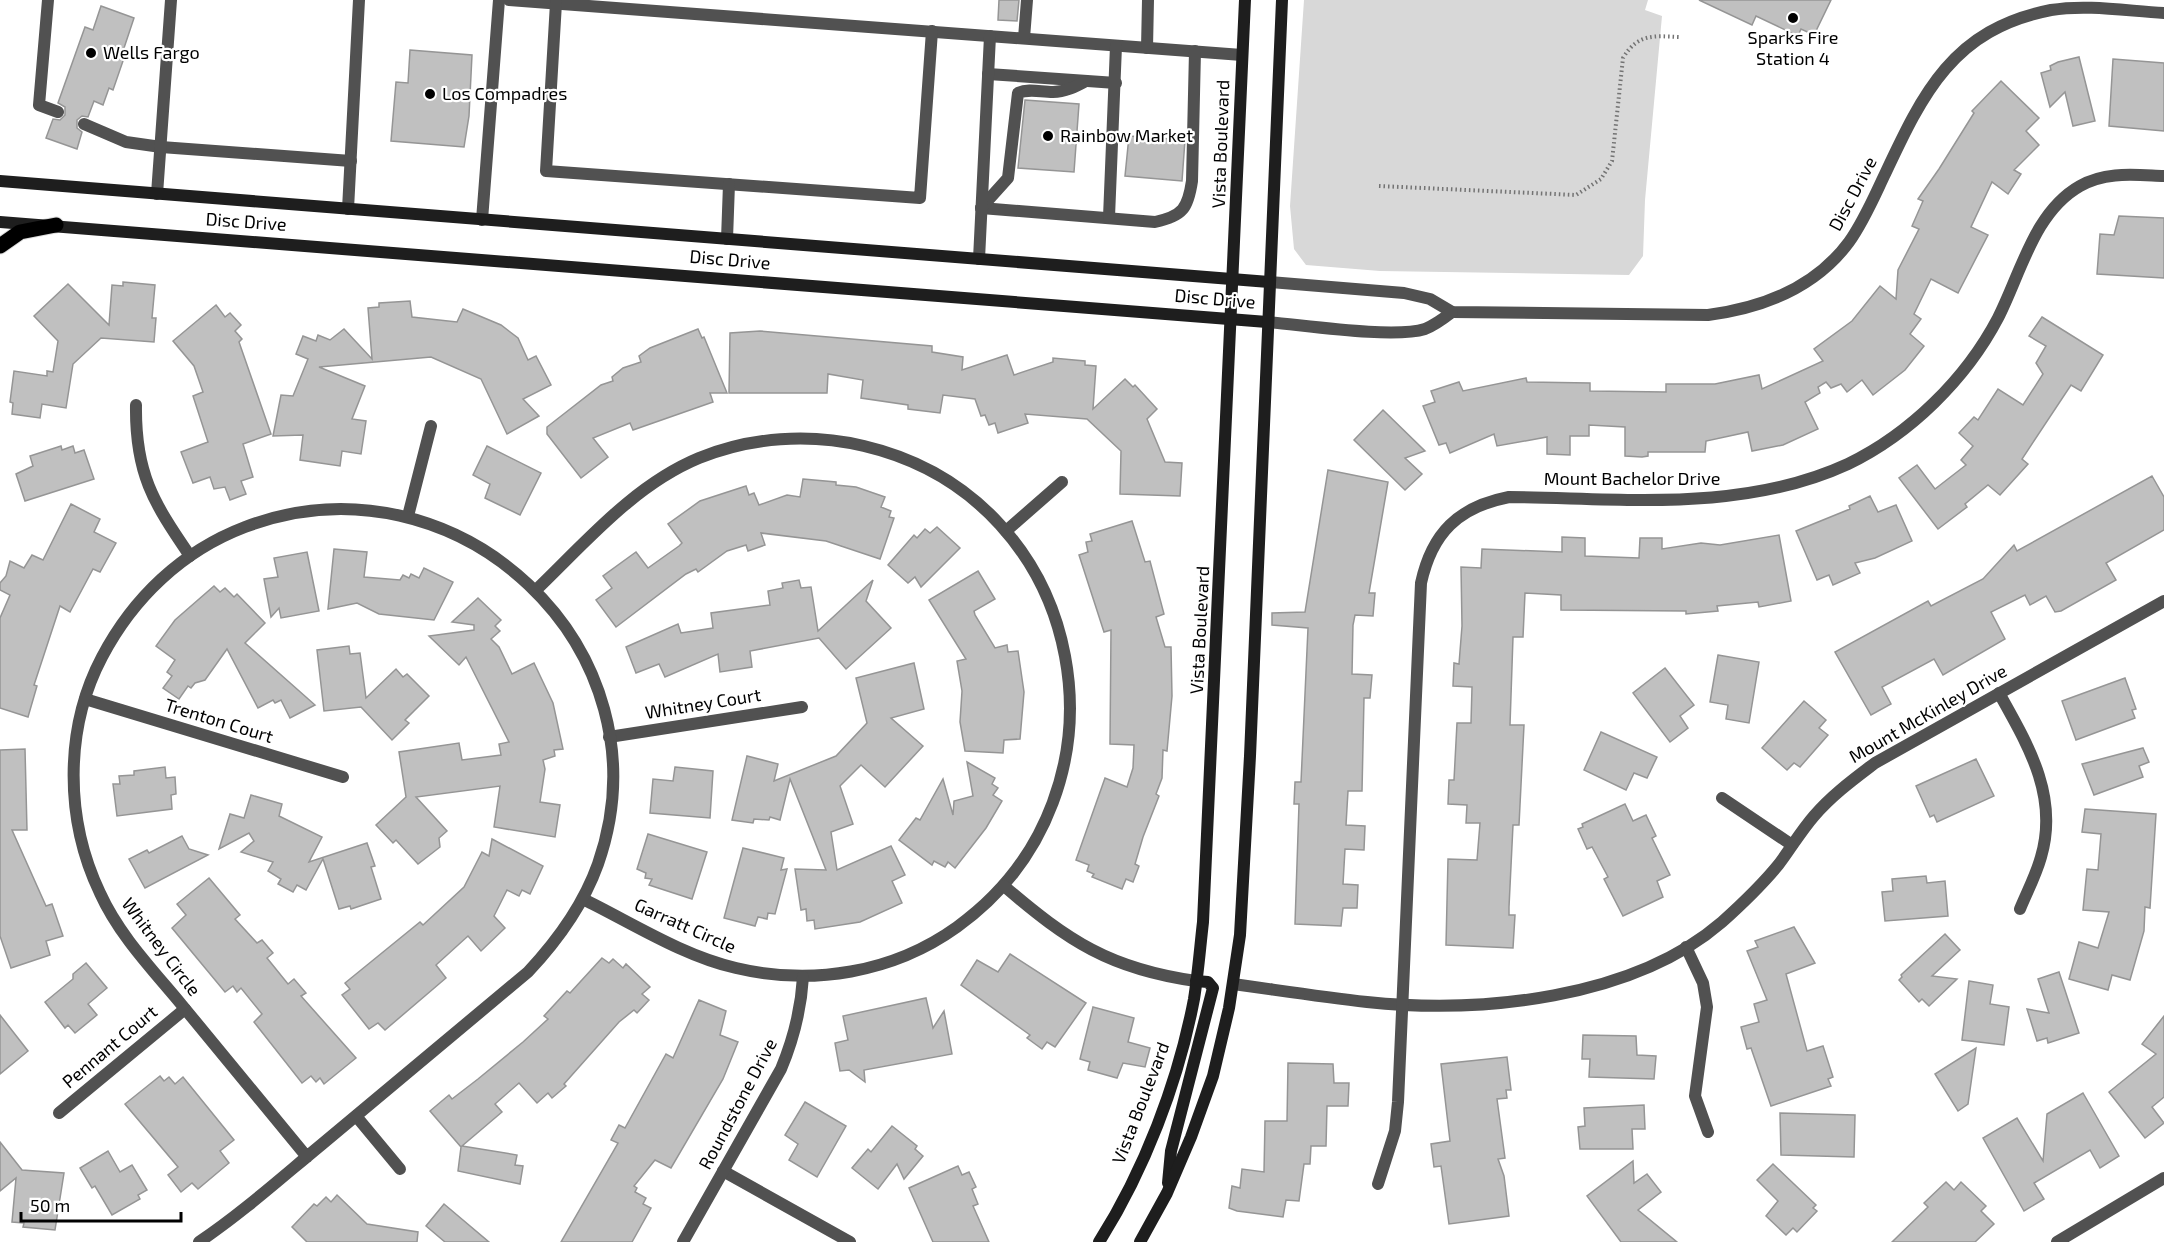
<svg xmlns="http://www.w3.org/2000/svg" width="2164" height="1242" font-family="'Exo 2',sans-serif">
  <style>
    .green { fill: #d8d8d8 }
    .building { fill: #c0c0c0; stroke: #959595; stroke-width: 1.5 }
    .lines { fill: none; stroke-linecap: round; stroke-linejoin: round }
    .primary-casing { stroke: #dbdbdb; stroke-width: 17 }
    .path { stroke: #737373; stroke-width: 4; stroke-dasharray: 1.5 3; stroke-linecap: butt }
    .lane { stroke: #515151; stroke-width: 12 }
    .street { stroke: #515151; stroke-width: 12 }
    .secondary { stroke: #1e1e1e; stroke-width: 12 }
    .primary { stroke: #000; stroke-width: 15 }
    .poi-dot { fill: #000; stroke: #fff; stroke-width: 2 }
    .labels { text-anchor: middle; stroke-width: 4.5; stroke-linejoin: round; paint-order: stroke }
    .poi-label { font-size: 18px; fill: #000; stroke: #fff; text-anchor: start }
    .street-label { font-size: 18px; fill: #000; stroke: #fff }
  </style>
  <rect width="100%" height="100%" fill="#fff"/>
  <path class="green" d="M1304,0H1648L1645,10L1662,16L1645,200L1643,256L1629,275L1380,271L1306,265L1294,249L1290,206Z"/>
  <g class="building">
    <path d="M999,0H1019L1017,21L998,20Z"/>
    <path d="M1699,0H1831L1814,35L1801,29L1798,36L1756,16L1752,25Z"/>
    <path d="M101,6L134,18L121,57L124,58L113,90L109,88L103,105L94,101L88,117L82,116L77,120V128L82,132L77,149L46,138L53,119L60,120L65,115V107L58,103L85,27L93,30Z"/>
    <path d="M410,50L472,55L469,116L464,147L391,141L396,82L408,83Z"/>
    <path d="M2079,57L2095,121L2073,126L2065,92L2050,107L2041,73L2051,70L2050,66L2058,62Z"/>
    <path d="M2113,59L2164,63V131L2109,126Z"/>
    <path d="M2001,81L2039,118L2026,131L2039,145L2014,170L2021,174L2008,194L1992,182L1971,227L1988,235L1958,293L1931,279L1914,314L1921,319L1910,334L1924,346L1905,370L1873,395L1862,380L1847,392L1841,384L1831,388L1826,382L1818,387L1820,393L1805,402L1818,429L1783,445L1752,451L1748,432L1706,441L1705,452H1648V456L1642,457L1625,456V427L1589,425V436H1570V455L1547,454V437L1497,446L1494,434L1450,453L1446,443L1439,445L1423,406L1435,402L1431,391L1459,382L1463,391L1526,378L1527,382L1590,383V391L1666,392V384H1715L1759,375L1762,389L1823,361L1814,349L1852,321L1880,286L1896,299L1898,270L1919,229L1912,226L1923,201L1918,199L1939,169L1974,113L1972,111Z"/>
    <path d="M1025,100L1079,104L1074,172L1018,168Z"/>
    <path d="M1129,136L1185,140L1182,181L1125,176Z"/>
    <path d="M2119,216L2164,218V278L2097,274L2100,234L2114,235Z"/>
    <path d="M123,282L155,285L152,318H156L154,342L101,338L73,364L66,408L42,404L40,418L12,414L13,403L10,402L14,371L47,376V371L53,372L58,341L34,316L68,284L109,325L112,285L123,286Z"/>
    <path d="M410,301L412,317L457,322L463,309L501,325L518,338L528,360L536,356L551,385L523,399L539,416L507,434L481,379L431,357L319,367L365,386L352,419L366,421L361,454L342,451L340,466L300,460L303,435L273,436L281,395L293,396L308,359L296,354L303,336L316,341L318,335L330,340L344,329L372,359L368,308L379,307V303Z"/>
    <path d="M216,305L225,317L230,313L241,325L235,331L242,339L239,342L271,434L243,444L253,477L241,481L246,494L230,500L225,487L214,489L210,477L193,483L181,452L208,442L193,396L203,392L194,366L173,341Z"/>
    <path d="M2042,317L2103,355L2081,391L2071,385L2022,459L2028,464L2000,495L1988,485L1965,504L1967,507L1938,529L1899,478L1917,465L1935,489L1966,465L1961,460L1973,446L1959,433L1974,417L1978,420L1998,389L2023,405L2043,374L2036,363L2046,346L2029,336Z"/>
    <path d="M698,329L702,338L704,337L727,393H710L713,402L633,430L630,423L593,438L608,457L581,478L547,434V427L601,385L613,381L612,377L623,368L641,362L639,356L650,348Z"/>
    <path d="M760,331L932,346V352L963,357L962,370L1007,355L1014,375L1053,362V358L1085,361V365L1096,366L1093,409L1125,379L1133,387L1135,385L1157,409L1147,419L1165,462L1182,463L1180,496L1120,494L1121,451L1087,419L1025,414L1028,423L998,433L995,423L989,425L985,415L981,416L975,399L943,395L940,413L908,409V405L861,398L863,380L828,374L827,393H729L730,333Z"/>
    <path d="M1383,410L1425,451L1405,458L1422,474L1405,490L1354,440Z"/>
    <path d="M61,446L62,450L73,446L75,453L84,450L94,479L25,501L16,474L33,466L30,456Z"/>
    <path d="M487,446L541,473L520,515L485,498L490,484L473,475Z"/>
    <path d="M1328,470L1388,482L1369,593H1375L1373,616L1355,615L1353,625L1352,674L1372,675L1370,698H1364L1362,791H1348L1346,825L1365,826L1364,850L1345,849L1343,884L1358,885L1357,908H1343L1341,926L1295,924L1299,804H1294L1295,782H1301L1308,628L1272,625V613L1305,612Z"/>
    <path d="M2152,476L2164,497V530L2106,563L2116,580L2061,611L2055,612L2046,596L2030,605L2025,595L1991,612L2005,639L1943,675L1934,659L1882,687L1891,704L1871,715L1835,652L1928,601L1931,606L1983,579L2014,545L2017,551Z"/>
    <path d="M803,479L836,482V485L856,487L885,497L881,507L891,511L889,517L894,518L880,559L826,541L761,533L765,545L748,551L746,545L727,551L698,572L696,569L686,574L616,627L596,600L612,588L603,576L636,552L648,568L679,546L682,543L668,524L700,501L746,486L749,495L754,493L759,505L787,495L800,497Z"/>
    <path d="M1870,496L1878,512L1896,505L1912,541L1875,558L1855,563L1860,573L1833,585L1829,575L1817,580L1796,531L1850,509L1849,506Z"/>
    <path d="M71,504L100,519L94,532L116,543L100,572L93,569L70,612L60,606L34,685L37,686L28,717L0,708V618L10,595L0,590V583L6,576L10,561L24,568L32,555L43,560Z"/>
    <path d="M1132,521L1145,562L1150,561L1164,614L1156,617L1165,647H1171L1172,696L1167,751L1163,750L1162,778L1156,794L1159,796L1143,837L1135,864L1139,866L1133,882L1126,879L1122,889L1092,877L1094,874L1087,871L1089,865L1076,860L1105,778L1127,787L1133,768L1134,745L1110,744L1111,630L1104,632L1079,555L1088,552L1086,542L1092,541L1090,534Z"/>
    <path d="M937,527L960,548L921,587L915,577L908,583L888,565L914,535L917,538L925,529L930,533Z"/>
    <path d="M1779,535L1791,601L1759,607L1758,602L1717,606L1718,611L1686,614V611L1561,610V595L1525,593L1523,637H1513L1510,725H1524L1519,825H1513L1509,907V915H1515L1513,948L1446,945L1448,859L1477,860L1480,823H1466L1467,805L1448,804L1449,780H1454L1457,723H1471L1472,687L1453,686L1454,663L1459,664L1462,626L1461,567L1481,568L1482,549L1562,552V537L1585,538V556L1639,558L1640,538H1662V549L1701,543L1720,545Z"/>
    <path d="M334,549L367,552L364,577L400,580L403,575L409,578L411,574L419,578L424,568L453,582L434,620L379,614L357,603L328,609Z"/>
    <path d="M307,552L319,611L281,618L279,608L271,617L264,579L278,577L274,558Z"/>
    <path d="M978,571L995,599L974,611L975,615L995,648L1007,645L1008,652L1018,651L1024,692L1020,739L1004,740L1003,753L965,751L960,722L962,691L957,661L966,659L929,600Z"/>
    <path d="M799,580L801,588L811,587L818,631L873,580L866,601L891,628L846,669L819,638L750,651L752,667L720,672L718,654L665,677L659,664L636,673L626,647L678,624L681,633L713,628L711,613L770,605L768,591L783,588L782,583Z"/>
    <path d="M214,586L220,592L225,588L234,597L237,594L265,623L245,643L315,705L290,718L281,700L275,703L273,700L258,708L227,649L205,680L195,683L191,688L188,686L179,699L163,688L172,676L167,672L175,660L156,646L175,620Z"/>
    <path d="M478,598L501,620L495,626L500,631L491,639L499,647L512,674L534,663L553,703L563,749L554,750L555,756L543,760L545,769L540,802L560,805L555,837L494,827L500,786L416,797L447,831L439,838L440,847L418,864L396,840L393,843L376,825L406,797L399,752L459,743L462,760L501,755L499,744L509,742L466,657L459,665L429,636L474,630V625L452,622Z"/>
    <path d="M349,646L350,654L360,653L366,698L396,669L403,677L407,674L429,696L405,720L409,723L392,740L361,707L324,711L317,650Z"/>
    <path d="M1718,655L1759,662L1749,723L1726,719L1728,705L1710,702Z"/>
    <path d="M914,663L924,709L891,718L923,746L885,787L861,765L840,786L853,824L831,832L837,870L891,846L905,875L892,881L902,903L860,922L815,929L814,920L807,921L806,909L801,910L795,869L826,870L790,779L780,820L770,817L769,820L754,819L753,823L732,820L747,756L778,764L774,781L836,756L867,723L856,678Z"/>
    <path d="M1665,668L1694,705L1680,716L1688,728L1670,742L1633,693Z"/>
    <path d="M2125,678L2136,709L2132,710L2135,718L2076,740L2062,701Z"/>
    <path d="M1804,701L1826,720L1819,728L1828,735L1800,767L1794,763L1787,770L1762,748Z"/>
    <path d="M1601,732L1657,757L1647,778L1634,773L1626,790L1584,770Z"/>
    <path d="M2143,748L2149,762L2139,766L2143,777L2094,795L2082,764Z"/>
    <path d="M25,749L27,830H12L46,906L52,904L63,936L46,941L50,955L11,968L0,936V750Z"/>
    <path d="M1976,759L1994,796L1937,822L1934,815L1930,817L1916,786Z"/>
    <path d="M967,762L995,778L992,784L998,788L993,795L1002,801L986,828L955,868L948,862L945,867L934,861L932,865L899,840L916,818L920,820L943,779L953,815L954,801L973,796Z"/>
    <path d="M165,767L166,778L175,777L176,794L171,795L172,809L117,816L113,784H120L119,776L134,775V771Z"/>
    <path d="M675,767L713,771L710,818L650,813L653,779L673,781Z"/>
    <path d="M251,795L282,804L279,816L322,837L309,862L367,843L375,866L371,867L381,899L351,909L350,906L339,909L323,859L306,890L297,885L293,892L278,884L281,879L268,871L273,862L241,852L254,841L249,833L219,849L230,814L244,818Z"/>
    <path d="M1625,804L1633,821L1646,815L1656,836L1652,838L1670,875L1657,881L1663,897L1623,916L1604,879L1608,877L1592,847L1587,849L1578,829L1583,827L1582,824Z"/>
    <path d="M2085,809L2156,814L2150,908L2145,907L2144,931L2130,980L2112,975L2108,990L2069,979L2079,942L2098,948L2109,912L2083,910L2087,869L2098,870L2101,834L2082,832Z"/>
    <path d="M648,834L707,852L692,899L649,885L652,879L645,878L646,873L637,869Z"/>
    <path d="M182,836L189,849L208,855L145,888L129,859L147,850L149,853Z"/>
    <path d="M492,839L543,866L530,894L522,890L519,896L507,890L494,916L505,928L481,951L468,936L436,965L446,978L385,1030L378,1023L369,1029L342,995L350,989L345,983L420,922L423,925L464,887L482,852L489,856Z"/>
    <path d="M743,848L784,858L781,870L787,869L775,914L768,913L767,919L758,917L755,926L724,918Z"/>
    <path d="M1926,876L1927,883L1945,881L1948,916L1885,921L1882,892L1893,891L1892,879Z"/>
    <path d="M209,878L240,915L235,919L257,943L262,940L273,953L267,958L288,984L294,979L306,993L301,996L356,1058L324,1084L320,1078L316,1082L311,1076L302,1083L254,1022L262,1014L241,988L237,992L233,986L225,992L172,928L186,915L177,904Z"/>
    <path d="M1794,927L1815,963L1786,974L1807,1051L1823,1046L1833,1077L1828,1079L1831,1086L1771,1106L1751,1048L1747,1049L1741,1027L1759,1022L1754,1004L1767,1000L1747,951L1758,947L1755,941Z"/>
    <path d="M1945,934L1960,950L1932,976L1957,979L1929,1006L1922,999L1919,1002L1899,980L1902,977L1901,975Z"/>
    <path d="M1010,954L1086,1003L1055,1047L1047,1042L1042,1049L1027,1038L1030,1035L961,985L977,960L998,972Z"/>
    <path d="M602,958L609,963L613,959L623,968L626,964L650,987L642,994L649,1000L637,1013L634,1010L619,1022L564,1084L566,1086L552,1098L548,1093L537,1103L519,1083L495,1104L502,1112L462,1146L517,1155L515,1165L523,1166L520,1184L458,1171L461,1147L430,1111L449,1095L452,1099L478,1079L523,1042L548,1019L544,1016L567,991L570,993Z"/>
    <path d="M86,963L107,988L88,1004L97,1015L75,1033L68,1025L65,1028L45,1002L73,979V974Z"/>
    <path d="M2059,972L2079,1033L2048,1043L2047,1038L2037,1041L2027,1009L2049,1013L2038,979Z"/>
    <path d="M1969,981L1993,985L1990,1004L2009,1007L2004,1045L1962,1040Z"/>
    <path d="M926,998L933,1028L944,1011L952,1054L864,1070L865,1082L849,1070L840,1071L835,1043L848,1040L843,1016Z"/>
    <path d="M699,1000L726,1011L720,1035L738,1042L723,1079L671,1168L655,1160L634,1186L637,1188L635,1192L646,1198L643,1204L651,1208L632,1242H561L618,1143L611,1140L619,1125L625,1128L666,1054L673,1058Z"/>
    <path d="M1093,1007L1134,1018L1128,1042L1150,1048L1145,1067L1123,1063L1117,1078L1088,1070L1090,1062L1080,1059Z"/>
    <path d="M0,1015L28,1051L0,1074Z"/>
    <path d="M2164,1016V1097L2152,1107L2164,1123L2145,1138L2109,1092L2156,1054L2142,1044Z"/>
    <path d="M1583,1035L1636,1036L1637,1055L1656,1056L1654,1079L1589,1077L1590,1059H1582Z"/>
    <path d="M1976,1048L1968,1104L1958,1111L1935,1074Z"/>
    <path d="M1507,1057L1511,1090H1506L1507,1098L1497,1099L1505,1158L1498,1159L1504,1176L1509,1216L1449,1224L1441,1166L1434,1167L1431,1144L1450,1141L1441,1064Z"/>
    <path d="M1288,1063L1333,1064L1334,1083H1349L1348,1106H1327L1326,1146H1311L1310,1164H1304L1299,1201L1286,1200L1283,1217L1237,1211L1229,1208L1232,1186L1240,1188L1242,1169L1264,1172L1265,1121H1287Z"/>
    <path d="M160,1076L164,1081L169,1077L175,1084L183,1077L234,1140L220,1151L229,1163L198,1189L192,1183L181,1192L168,1175L178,1167L125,1104Z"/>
    <path d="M2083,1093L2119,1156L2100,1168L2090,1150L2034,1183L2044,1199L2024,1211L1983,1138L2017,1118L2043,1161L2047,1114Z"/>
    <path d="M805,1102L846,1126L817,1177L789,1160L798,1144L785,1135Z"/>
    <path d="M1644,1105L1645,1129H1632L1633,1149H1580L1578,1127L1585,1126L1584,1108Z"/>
    <path d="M1780,1113L1855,1115L1854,1157L1781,1155Z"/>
    <path d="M892,1126L917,1146L915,1149L923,1156L904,1179L897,1164L878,1189L852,1168L868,1149L871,1152Z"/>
    <path d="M0,1142L22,1170L64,1173L55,1230L23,1227L24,1223L12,1222L16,1178L0,1191Z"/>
    <path d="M108,1151L120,1172L132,1165L147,1190L138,1195L140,1199L112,1215L95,1186L92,1188L80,1168Z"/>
    <path d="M1633,1161L1634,1183L1647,1174L1661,1192L1638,1210L1677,1242H1621L1587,1196Z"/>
    <path d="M1773,1164L1816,1205L1813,1208L1817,1211L1797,1232L1793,1228L1786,1235L1766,1216L1778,1201L1757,1180Z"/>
    <path d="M958,1166L962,1175L969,1172L976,1187L972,1189L978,1204L973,1206L989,1242H933L909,1188Z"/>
    <path d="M1946,1182L1954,1190L1961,1182L1986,1206L1981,1211L1994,1224L1975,1242H1892L1928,1207L1924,1203Z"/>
    <path d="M337,1195L367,1224L418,1232L417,1242H307L292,1227L314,1204L317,1206L326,1197L331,1202Z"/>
    <path d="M444,1204L489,1242H445L426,1226Z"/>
  </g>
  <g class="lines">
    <defs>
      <path id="primary" d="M0,246L20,232L56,225"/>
    </defs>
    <use href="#primary" class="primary-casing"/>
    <path class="path" d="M1379,186L1576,195L1601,179L1612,161L1623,58C1638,33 1654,36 1680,37"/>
    <g class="lane">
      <path d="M48,0L39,105L58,112"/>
      <path d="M509,0L1242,55"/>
      <path d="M556,3L546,171L920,198L932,31"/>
      <path d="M1024,38L1027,0"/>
      <path d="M1147,48L1148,0"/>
      <path d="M988,74L1116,83"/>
      <path d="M84,124L126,142L161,147L351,161"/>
      <path d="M157,194L171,0"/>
      <path d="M981,208L1155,222C1183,216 1188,208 1192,181L1195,51"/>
      <path d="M981,208L1008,178L1018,93C1029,88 1040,92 1053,92C1065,92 1075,87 1086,81"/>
      <path d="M348,209L359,0"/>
      <path d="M1109,217L1116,46"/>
      <path d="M482,220L499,0"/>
      <path d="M727,239L729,184"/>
      <path d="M979,259L990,36"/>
    </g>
    <g class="street">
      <path d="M1269,282L1404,293L1430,299L1452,312L1708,315C1762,308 1815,288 1849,242C1864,221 1874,197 1885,174C1923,93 1953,29 2051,10C2087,4 2127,11 2164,13"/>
      <path d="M1267,322C1304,325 1393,339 1425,329C1435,325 1443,319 1452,312"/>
      <path d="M136,405C135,473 153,502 190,556"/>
      <path d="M408,516L431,426"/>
      <path d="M1006,531L1062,482"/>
      <path d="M536,590C586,542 634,485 699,458C751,437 809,433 864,446C1090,499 1143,793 957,927C893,973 812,986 736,968C683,956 632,923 583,899"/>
      <path d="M1999,693C2028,745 2059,796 2041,857C2036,875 2027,892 2020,909"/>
      <path d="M85,699L343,777"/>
      <path d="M609,737L802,707"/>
      <path d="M1722,798L1792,845"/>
      <path d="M1004,886C1068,941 1110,969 1196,981"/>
      <path d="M1686,947L1703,983L1707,1007L1695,1096L1708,1132"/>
      <path d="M1233,984C1277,990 1322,997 1367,1002C1481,1014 1633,999 1722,922C1742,904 1762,885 1779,864C1791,848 1801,831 1814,816C1832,795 1854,779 1875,763L2164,601"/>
      <path d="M59,1113L185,1009"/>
      <path d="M356,1116L400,1169"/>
      <path d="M723,1171L850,1242"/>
      <path d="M1378,1184L1395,1131L1398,1102L1421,583C1432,533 1458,507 1509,497C1622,498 1742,513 1848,464C1910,434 1966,379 1998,318C2021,273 2034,212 2080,186C2106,171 2135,175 2164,176"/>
      <path d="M199,1242C242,1213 281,1178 321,1145C390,1088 459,1030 528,972C558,940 583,906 598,864C673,649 456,447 245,527C182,551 133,598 102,657C64,729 65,820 100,893C119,935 152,969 181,1004C223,1055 265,1106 307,1157"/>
      <path d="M683,1242L781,1069C794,1038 801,1010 803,977"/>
      <path d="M2057,1242L2164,1178"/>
    </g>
    <g class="secondary">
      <path d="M0,181L1269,282"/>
      <path d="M0,222L1267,322"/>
      <path d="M1168,1183L1171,1151L1213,988L1208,982L1196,981"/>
      <path d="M1099,1242C1144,1171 1178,1083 1194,999C1198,974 1200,948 1203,922L1245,0"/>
      <path d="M1140,1242L1167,1193L1191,1137L1213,1076L1229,1008L1240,935L1250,756L1282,0"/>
    </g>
    <use href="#primary" class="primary"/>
  </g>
  <g class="poi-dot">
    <circle cx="1793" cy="18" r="6"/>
    <circle cx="91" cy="53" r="6"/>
    <circle cx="430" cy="94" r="6"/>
    <circle cx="1048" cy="136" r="6"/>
  </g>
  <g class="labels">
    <g class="poi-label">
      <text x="1793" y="44" text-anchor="middle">Sparks Fire<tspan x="1793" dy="21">Station 4</tspan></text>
      <text x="103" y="59">Wells Fargo</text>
      <text x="442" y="100">Los Compadres</text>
      <text x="1060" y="142">Rainbow Market</text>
    </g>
    <g class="street-label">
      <text transform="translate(1221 144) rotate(-88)" y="6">Vista Boulevard</text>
      <text transform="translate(1853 194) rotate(-62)" y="6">Disc Drive</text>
      <text transform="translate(246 222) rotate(4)" y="6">Disc Drive</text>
      <text transform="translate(730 260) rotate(5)" y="6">Disc Drive</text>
      <text transform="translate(1215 299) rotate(5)" y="6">Disc Drive</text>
      <text x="1632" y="485">Mount Bachelor Drive</text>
      <text transform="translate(1200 630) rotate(-87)" y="6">Vista Boulevard</text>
      <text transform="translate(703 704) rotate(-9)" y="6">Whitney Court</text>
      <text transform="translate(1928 714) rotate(-30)" y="6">Mount McKinley Drive</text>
      <text transform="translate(219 721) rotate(17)" y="6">Trenton Court</text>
      <text transform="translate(685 926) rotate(24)" y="6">Garratt Circle</text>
      <text transform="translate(161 947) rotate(53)" y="6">Whitney Circle</text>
      <text transform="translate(110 1047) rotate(-40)" y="6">Pennant Court</text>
      <text transform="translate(1141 1103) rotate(-69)" y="6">Vista Boulevard</text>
      <text transform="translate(738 1104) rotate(-62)" y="6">Roundstone Drive</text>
    </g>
  </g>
  <path d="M21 1212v9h160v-9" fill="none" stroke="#000000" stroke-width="3"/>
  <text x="30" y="1212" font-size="18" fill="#000000" stroke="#ffffff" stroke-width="4.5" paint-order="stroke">50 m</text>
</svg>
